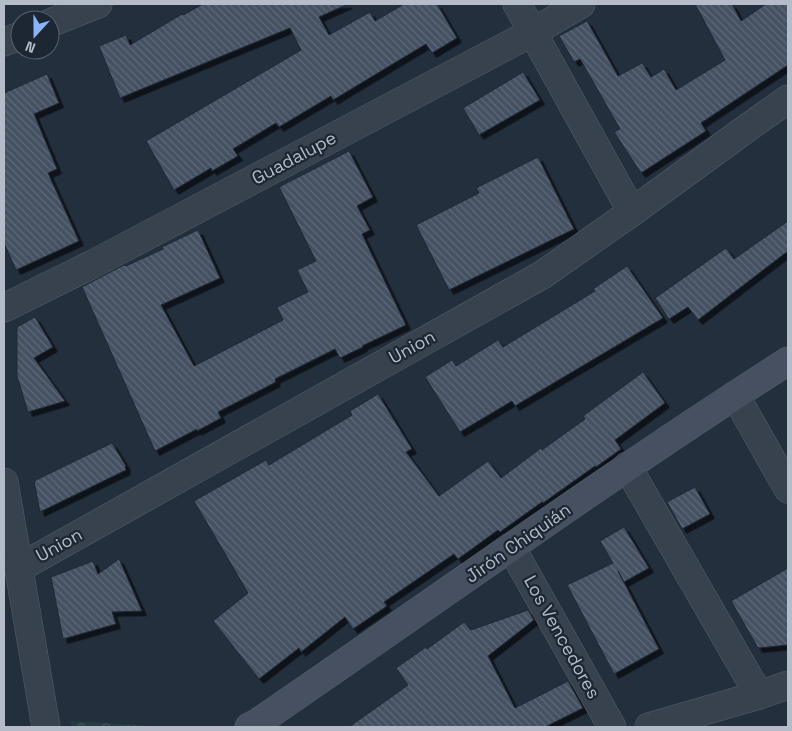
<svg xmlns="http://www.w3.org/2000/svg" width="792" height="731" font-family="'Space Grotesk',sans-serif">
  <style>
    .park { fill: url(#park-crowns) }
    .building { fill: url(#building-back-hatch); stroke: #1f2835; filter: url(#shadow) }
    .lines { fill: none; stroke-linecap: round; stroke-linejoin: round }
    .street-casing { stroke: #565f6c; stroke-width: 29 }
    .secondary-casing { stroke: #565f6c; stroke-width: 29 }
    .street { stroke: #38414e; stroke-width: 28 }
    .secondary { stroke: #465061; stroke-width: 28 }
    .labels { text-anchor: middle; stroke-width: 4.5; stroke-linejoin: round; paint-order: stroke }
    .street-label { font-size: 18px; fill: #b4bcc9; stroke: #1d2633 }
  </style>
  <defs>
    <pattern id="park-crowns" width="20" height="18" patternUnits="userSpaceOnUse" patternTransform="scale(1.25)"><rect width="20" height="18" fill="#263c3f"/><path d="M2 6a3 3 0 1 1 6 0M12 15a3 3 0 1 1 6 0" fill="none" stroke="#435659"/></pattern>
    <pattern id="building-back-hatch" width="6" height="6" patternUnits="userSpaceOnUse" patternTransform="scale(1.25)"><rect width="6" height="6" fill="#455162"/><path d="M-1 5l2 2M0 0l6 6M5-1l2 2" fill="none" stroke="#5d6877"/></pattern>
    <filter id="shadow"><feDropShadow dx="4.5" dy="4.5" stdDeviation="0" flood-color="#0009"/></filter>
  </defs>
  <rect width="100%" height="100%" fill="#242f3e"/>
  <path class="park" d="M70,721L166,727H72Z"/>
  <g class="building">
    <path d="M203,4H348L319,17L329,35L370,12L375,21L404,4H437L457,38L432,53L426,44L333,100L331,96L279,127L276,123L233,149L238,156L212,171L211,168L174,190L146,141L301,50L290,28L120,98L99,46L126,35L130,45L182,14L183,15Z"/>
    <path d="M695,4H732L741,21L766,4H788V65L701,123L706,131L641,173L614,132L620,129L580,59L574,62L559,36L587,21L618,76L642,63L651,77L664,69L676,90L725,60Z"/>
    <path d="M523,72L540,100L479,135L463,108Z"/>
    <path d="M47,74L59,103L34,114L57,169L48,173L79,241L16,270L4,243V93Z"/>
    <path d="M349,151L373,197L357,206L370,230L362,234L406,325L362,346L363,347L340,358L335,349L275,379L276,382L218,412L221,418L197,431V429L155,451L82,287L122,266L126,265V266L163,249L162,247L198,230L220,278L161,305L194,366L283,320L277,307L308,292L297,270L316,261L279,187Z"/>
    <path d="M538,157L574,229L449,290L416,225L479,193L476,188Z"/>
    <path d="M788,221V251L698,320L688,307L669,319L655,298L726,248L734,259Z"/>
    <path d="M627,266L663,318L515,406L512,401L460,432L425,377L452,360L456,366L498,340L503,347L595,291L593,289Z"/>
    <path d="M35,317L53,347L34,358L65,401L28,412L17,376V327Z"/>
    <path d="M643,372L665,403L615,440L621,449L596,467L595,466L543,503L542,502L500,532L498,530L458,559L454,554L384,602L387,606L353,629L345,617L301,652L299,648L259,679L213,621L248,593L194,501L266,460L269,465L352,415L350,411L378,394L412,449L406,452L439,496L488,461L501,478L541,448L542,450L585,419L583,416Z"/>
    <path d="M112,443L126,466L125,467L126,470L40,512L34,481Z"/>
    <path d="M695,487L710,514L682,529L667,502Z"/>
    <path d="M624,527L649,568L624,582L618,571L659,649L614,674L567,585L613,563L600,541Z"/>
    <path d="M119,559L142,611L112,612L116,624L63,639L51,577L93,561L98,574Z"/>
    <path d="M788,568V645L758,648L731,601Z"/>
    <path d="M528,610L534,620L488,656L515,708L568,681L583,708L545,727H349L408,685L396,668L426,647L427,649L464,622L471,630Z"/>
  </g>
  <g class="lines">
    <defs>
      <g id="street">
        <path d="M517,4L632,212"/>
        <path d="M50,23L98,4"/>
        <path d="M4,42L20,36"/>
        <path d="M4,308L93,264L533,32L581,4"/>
        <path d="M735,395L788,489"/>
        <path d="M627,466L759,695"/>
        <path d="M4,482L46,727"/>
        <path d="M511,547L612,727"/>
        <path d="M19,568L542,275L632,212L743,131L788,99"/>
        <path d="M649,727L759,695L788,685"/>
      </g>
      <path id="secondary" d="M249,727L257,723C434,602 608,476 788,361"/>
    </defs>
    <use href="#street" class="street-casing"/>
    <use href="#secondary" class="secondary-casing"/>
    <use href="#street" class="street"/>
    <use href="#secondary" class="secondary"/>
  </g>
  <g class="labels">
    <g class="street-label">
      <text transform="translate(294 158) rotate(-28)" y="6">Guadalupe</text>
      <text transform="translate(412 347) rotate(-29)" y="6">Union</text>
      <text transform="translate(518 543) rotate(-35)" y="6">Jirón Chiquián</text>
      <text transform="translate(59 545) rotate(-29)" y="6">Union</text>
      <text transform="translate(562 637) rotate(61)" y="6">Los Vencedores</text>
    </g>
  </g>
  <rect width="792" height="731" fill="none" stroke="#b4bcc9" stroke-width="10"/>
  <g transform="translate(35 35) rotate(201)"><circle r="24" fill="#1d2633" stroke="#59626f"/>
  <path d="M0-4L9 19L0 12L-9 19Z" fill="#8ab4f8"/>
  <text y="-8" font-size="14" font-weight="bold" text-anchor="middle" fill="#b4bcc9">N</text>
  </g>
</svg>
